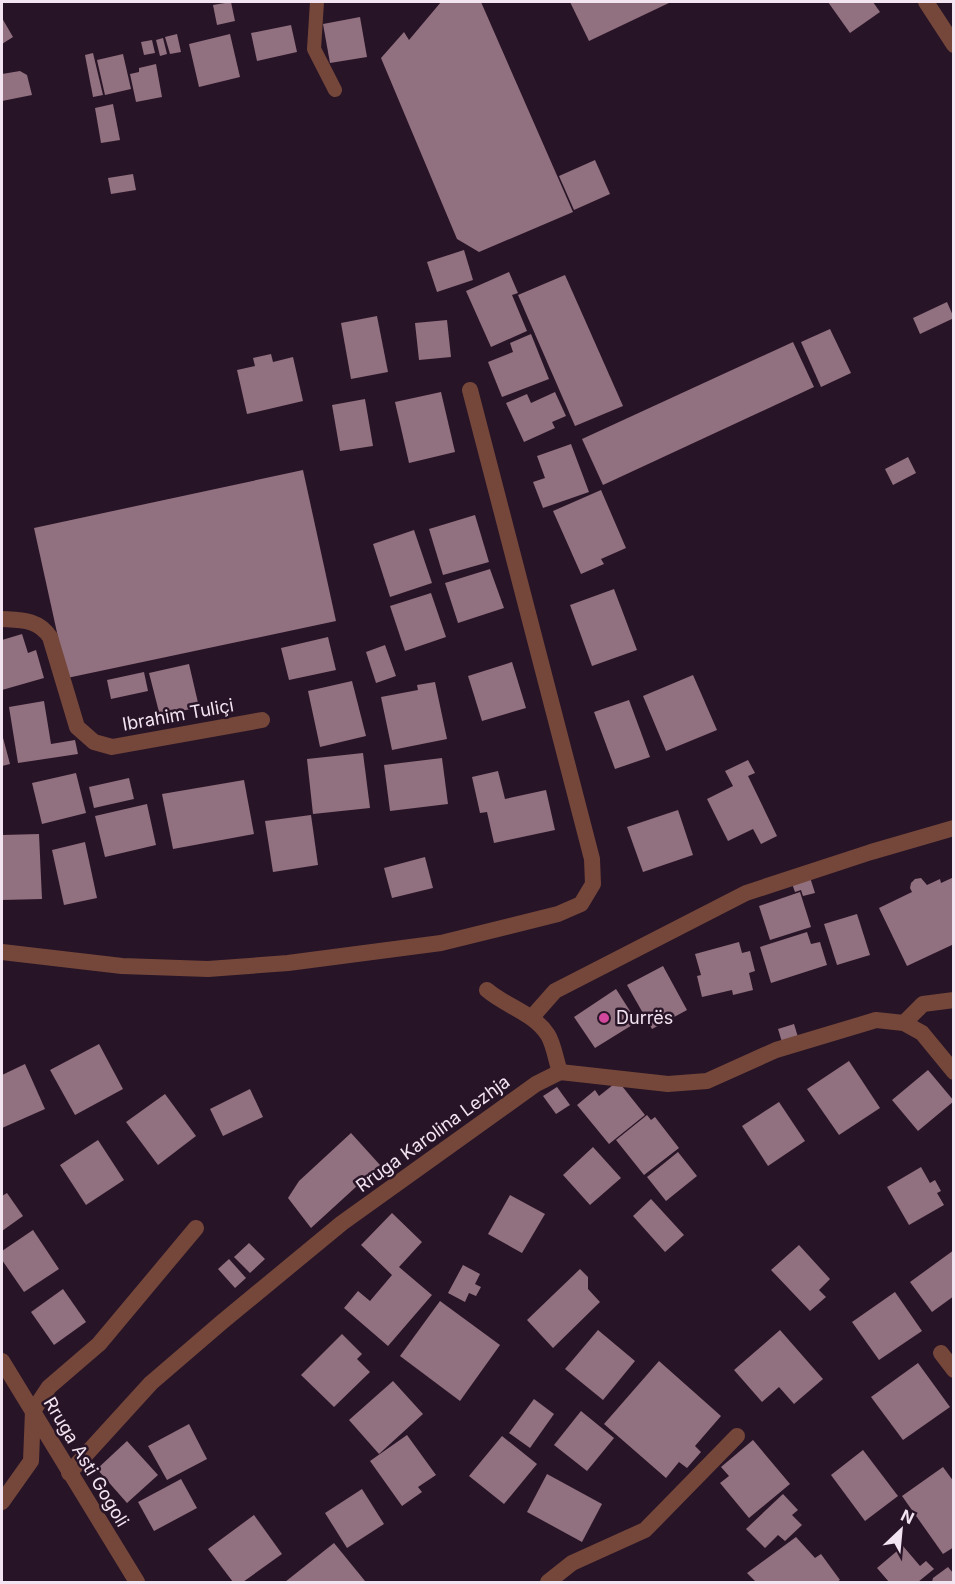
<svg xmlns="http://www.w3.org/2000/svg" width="955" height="1584" font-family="Inter,sans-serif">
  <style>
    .building { fill: #91707f }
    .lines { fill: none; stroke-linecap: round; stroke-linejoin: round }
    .service { stroke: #74473a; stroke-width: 14 }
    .minor { stroke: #74473a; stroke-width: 16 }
    .tertiary { stroke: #74473a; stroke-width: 16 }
    .hotel-dot { fill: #d1479c; stroke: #281427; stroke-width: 2 }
    .labels { text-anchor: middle; stroke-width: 5; stroke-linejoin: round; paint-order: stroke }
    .street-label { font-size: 18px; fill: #f2e4f1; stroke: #281427 }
    .poi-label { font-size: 18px; fill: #f2e4f1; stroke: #281427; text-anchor: start }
  </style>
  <rect width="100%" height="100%" fill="#281427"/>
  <g class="building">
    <path d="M231,2L235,21L217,25L213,5Z"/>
    <path d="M441,2H481L573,212L479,252L457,239L381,58L404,32L409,40Z"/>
    <path d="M570,2H671L589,41Z"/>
    <path d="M828,2H873L880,12L850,33Z"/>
    <path d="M360,17L367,57L330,63L323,24Z"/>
    <path d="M2,18L13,37L2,44Z"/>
    <path d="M291,25L297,52L257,61L251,33Z"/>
    <path d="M177,34L181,52L170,54L165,37Z"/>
    <path d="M230,34L240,77L199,87L189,44Z"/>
    <path d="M163,38L167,54L160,56L156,40Z"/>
    <path d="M152,40L155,53L144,55L141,42Z"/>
    <path d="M93,53L103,95L93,97L85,55Z"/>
    <path d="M123,54L131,89L105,95L97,60Z"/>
    <path d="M156,64L162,97L136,102L130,74L139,72V68Z"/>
    <path d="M20,71L27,75L32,95L2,101V74Z"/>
    <path d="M113,104L120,140L101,143L95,108Z"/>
    <path d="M595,160L610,194L574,210L559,176Z"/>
    <path d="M133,174L136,190L111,194L108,178Z"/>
    <path d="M464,250L473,280L437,292L427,262Z"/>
    <path d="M509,272L518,293L512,295L527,331L491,347L466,291Z"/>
    <path d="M565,275L623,406L575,426L518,295Z"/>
    <path d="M947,302L954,318L920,334L913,318Z"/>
    <path d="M377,316L388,372L351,379L341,323Z"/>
    <path d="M447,320L451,357L419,360L415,323Z"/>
    <path d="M830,329L851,373L821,387L801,342Z"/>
    <path d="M531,334L549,379L502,397L488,362L513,352L510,343Z"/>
    <path d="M793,342L814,387L603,485L582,439Z"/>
    <path d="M271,354L273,362L293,357L303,401L247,414L237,370L255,366L253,358Z"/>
    <path d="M441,392L455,452L409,463L395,402Z"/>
    <path d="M555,392L566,416L552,422L555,428L524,442L506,403L527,394L531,403Z"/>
    <path d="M365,399L373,446L340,451L332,405Z"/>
    <path d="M571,444L589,492L543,508L533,482L545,478L537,456Z"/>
    <path d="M908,457L916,473L893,485L885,469Z"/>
    <path d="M303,470L336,621L67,678L34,528Z"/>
    <path d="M601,490L626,548L601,559L604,564L581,574L553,511Z"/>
    <path d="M475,515L489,562L443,575L429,529Z"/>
    <path d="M414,530L432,583L390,597L373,544Z"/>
    <path d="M490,569L504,608L458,623L445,583Z"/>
    <path d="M614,589L637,650L592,666L570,605Z"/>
    <path d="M431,593L446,637L405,651L390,606Z"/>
    <path d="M22,634L28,653L36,650L44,678L2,690V640Z"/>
    <path d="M328,637L336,670L289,680L281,648Z"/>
    <path d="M385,645L396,676L376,683L366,652Z"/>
    <path d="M512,662L526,708L482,721L468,676Z"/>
    <path d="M189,664L199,707L160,716L149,673Z"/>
    <path d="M144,672L148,691L111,699L107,680Z"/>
    <path d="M693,675L717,730L666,751L643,696Z"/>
    <path d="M352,681L366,736L320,747L308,691Z"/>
    <path d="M435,682L447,739L392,750L381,697L418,690L417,685Z"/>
    <path d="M629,700L650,757L615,769L594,712Z"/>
    <path d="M44,701L51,744L75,740L78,754L18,763L9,707Z"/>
    <path d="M2,734L10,764L2,766Z"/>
    <path d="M363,753L370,808L313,814L307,759Z"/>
    <path d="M442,758L448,804L390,811L384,765Z"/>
    <path d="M748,760L755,773L748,776L777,836L761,844L753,829L728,841L707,799L733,786L725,771Z"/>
    <path d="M498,771L505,799L546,790L555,830L494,843L487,812L480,813L472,777Z"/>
    <path d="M76,773L86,813L42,824L32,783Z"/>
    <path d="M129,778L134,799L94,808L89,787Z"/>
    <path d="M244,780L254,834L173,849L162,794Z"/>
    <path d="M147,804L156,845L105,857L95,816Z"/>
    <path d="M678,810L693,855L643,872L627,827Z"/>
    <path d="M311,815L318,865L273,872L265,821Z"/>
    <path d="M39,834L42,899L2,900V835Z"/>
    <path d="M85,842L97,898L64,905L52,850Z"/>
    <path d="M425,857L433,888L392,898L384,868Z"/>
    <path d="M809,874L815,893L803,896L801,890L795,892L791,881Z"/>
    <path d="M954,877V944L907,966L879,908L912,892L910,888L911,883L915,879L921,878L927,885L940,879L941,883Z"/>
    <path d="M800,892L811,927L770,940L759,906Z"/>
    <path d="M857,914L870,955L837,965L824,924Z"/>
    <path d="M807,932L811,944L820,942L827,965L771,983L760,947Z"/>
    <path d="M739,942L742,953L750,951L755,971L749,973L753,990L733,995L732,990L702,997L697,976L701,975L695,954Z"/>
    <path d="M663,966L687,1010L652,1029L627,985Z"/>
    <path d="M616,989L637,1022L595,1048L574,1017Z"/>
    <path d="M794,1024L798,1037L782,1042L778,1029Z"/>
    <path d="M99,1044L123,1089L75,1115L50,1070Z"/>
    <path d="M849,1061L880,1108L839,1135L807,1089Z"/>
    <path d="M25,1064L45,1109L2,1128V1075Z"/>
    <path d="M928,1070L954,1101L918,1131L892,1100Z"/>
    <path d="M618,1081L645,1115L609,1144L577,1105L595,1090L599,1096Z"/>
    <path d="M557,1087L570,1105L556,1114L543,1096Z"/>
    <path d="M250,1089L263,1117L223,1136L210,1109Z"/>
    <path d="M165,1094L196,1136L158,1165L126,1122Z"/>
    <path d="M779,1102L805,1141L768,1166L742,1126Z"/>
    <path d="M647,1115L651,1120L655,1117L679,1148L644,1175L616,1140Z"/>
    <path d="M351,1133L380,1165L311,1228L288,1198L299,1181Z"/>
    <path d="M98,1140L124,1180L86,1205L60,1165Z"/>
    <path d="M593,1147L621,1178L590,1205L563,1175Z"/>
    <path d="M678,1152L697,1176L666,1201L647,1177Z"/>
    <path d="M921,1167L930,1183L935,1180L941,1191L937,1193L944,1205L909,1225L887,1187Z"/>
    <path d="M7,1193L23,1216L2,1231V1196Z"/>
    <path d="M510,1195L545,1214L522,1253L488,1234Z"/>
    <path d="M651,1199L684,1235L665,1252L633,1216Z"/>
    <path d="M392,1213L422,1242L399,1267L432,1295L388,1346L344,1308L358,1291L370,1301L392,1275L361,1245Z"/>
    <path d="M33,1230L59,1269L24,1292L2,1260V1251Z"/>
    <path d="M249,1243L265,1259L250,1273L234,1257Z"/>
    <path d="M799,1245L830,1279L819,1290L826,1297L810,1311L771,1270Z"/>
    <path d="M954,1250V1296L932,1312L910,1282Z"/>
    <path d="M229,1259L246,1278L235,1288L218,1269Z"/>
    <path d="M463,1265L480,1274L475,1284L481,1287L476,1296L469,1293L465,1302L448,1293Z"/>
    <path d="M580,1269L588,1277V1289L600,1302L553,1348L527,1320Z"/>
    <path d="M63,1289L86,1322L54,1345L31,1312Z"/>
    <path d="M895,1292L922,1331L879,1360L852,1322Z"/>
    <path d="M440,1301L500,1345L460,1401L400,1356Z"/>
    <path d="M598,1330L635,1361L603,1400L565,1369Z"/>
    <path d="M780,1330L823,1379L794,1404L779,1387L762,1402L734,1370Z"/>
    <path d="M342,1334L362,1354L357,1359L370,1372L334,1407L301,1375Z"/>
    <path d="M659,1361L721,1416L695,1446L701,1452L687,1468L679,1462L666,1478L604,1424Z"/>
    <path d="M918,1363L950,1407L903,1440L871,1397Z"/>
    <path d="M393,1381L423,1414L379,1454L349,1420Z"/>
    <path d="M534,1399L554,1414L530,1448L509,1433Z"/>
    <path d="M581,1411L614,1438L587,1471L554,1445Z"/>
    <path d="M189,1424L207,1459L167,1480L148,1446Z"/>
    <path d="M407,1435L436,1475L418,1487L422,1492L402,1506L370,1461Z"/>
    <path d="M502,1436L537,1464L504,1504L469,1476Z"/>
    <path d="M753,1440L790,1484L749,1518L720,1483L729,1476L721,1467Z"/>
    <path d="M127,1441L158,1475L127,1503L97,1469Z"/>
    <path d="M863,1450L898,1496L865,1521L831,1475Z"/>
    <path d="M943,1467L954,1482V1547L943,1554L902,1496Z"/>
    <path d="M547,1474L602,1504L582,1542L527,1512Z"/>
    <path d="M181,1479L197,1508L154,1531L138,1502Z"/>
    <path d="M362,1489L384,1524L347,1548L325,1513Z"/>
    <path d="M783,1494L798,1510L792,1515L802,1525L785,1541L778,1535L765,1548L746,1529Z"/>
    <path d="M254,1515L282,1554L243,1582H233L208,1549Z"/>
    <path d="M796,1537L815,1558L821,1554L840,1580L837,1582H756L747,1573Z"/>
    <path d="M334,1543L365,1581L363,1582H285Z"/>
    <path d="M903,1546L920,1566L926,1561L934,1569L918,1582H889L877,1568Z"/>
    <path d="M948,1567L954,1574V1582H932L933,1578Z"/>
  </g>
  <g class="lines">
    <path class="service" d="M317,2L314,49L335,90"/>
    <g class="minor">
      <path d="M926,2L954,45"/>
      <path d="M2,619C21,620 38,619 50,637L77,727L94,742L112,747L262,720"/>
      <path d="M2,952L122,966L208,969L288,963L441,943L558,914L581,904L593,884L592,859L470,390"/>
      <path d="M487,990C507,1007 534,1013 548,1035C554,1045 556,1061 560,1072"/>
      <path d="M532,1017L555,991L746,893L871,852L954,828"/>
      <path d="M904,1023L923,1004L954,1000"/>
      <path d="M941,1353L954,1370"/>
      <path d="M69,1473L151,1383L222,1322L342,1223L536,1084L560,1072L668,1084L707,1081L776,1050L876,1020L904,1023L922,1033L954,1072"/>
      <path d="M2,1502L31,1461L33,1411L49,1387L99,1344L196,1228"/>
      <path d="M548,1582L572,1563L645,1530L737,1436"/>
    </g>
    <path class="tertiary" d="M2,1361L137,1582"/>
  </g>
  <circle class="hotel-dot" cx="604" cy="1018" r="6"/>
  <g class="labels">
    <g class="street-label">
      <text transform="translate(178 715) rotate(-10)" y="6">Ibrahim Tuliçi</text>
      <text transform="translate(433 1134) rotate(-36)" y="6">Rruga Karolina Lezhja</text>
      <text transform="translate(86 1462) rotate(59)" y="6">Rruga Asti Gogoli</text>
    </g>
    <g class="poi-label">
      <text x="616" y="1024">Durrës</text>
    </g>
  </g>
  <rect width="955" height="1584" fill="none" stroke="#f2e4f1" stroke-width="6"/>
  <g transform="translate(901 1530) rotate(26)" stroke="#281427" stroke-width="4.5" paint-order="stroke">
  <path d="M0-4.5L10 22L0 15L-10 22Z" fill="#f2e4f1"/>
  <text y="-9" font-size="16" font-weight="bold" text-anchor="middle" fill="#f2e4f1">N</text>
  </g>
</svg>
